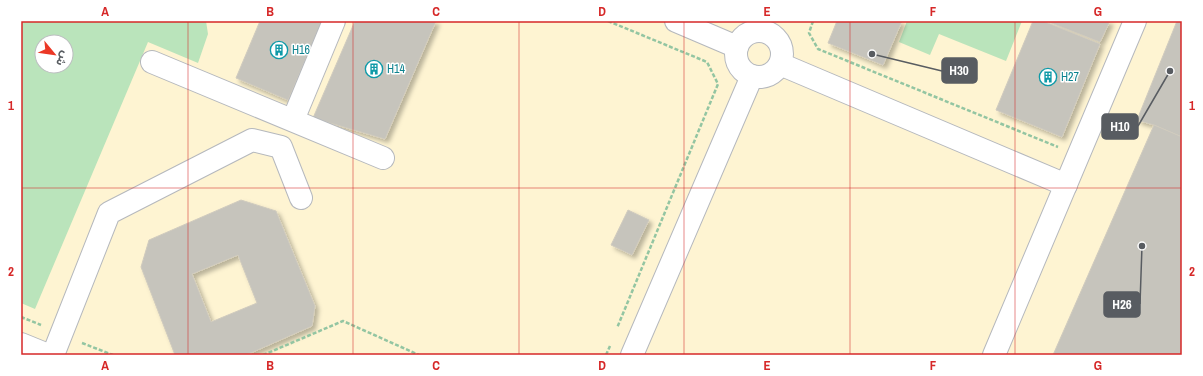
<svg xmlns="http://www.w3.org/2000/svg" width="1203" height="376" font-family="'Archivo Narrow','Noto Sans Arabic',sans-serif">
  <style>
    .commercial { fill: #fef4d2; fill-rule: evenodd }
    .grass { fill: #bae4bb; fill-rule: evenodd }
    .building { fill: #c6c4bc; stroke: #d0cbbe; fill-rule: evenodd; filter: url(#shadow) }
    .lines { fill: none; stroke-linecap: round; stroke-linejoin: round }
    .minor-casing { stroke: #b5b8bd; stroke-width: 24 }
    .path { stroke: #93c5a2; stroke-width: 2.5; stroke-dasharray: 4 2; stroke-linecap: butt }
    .minor { stroke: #fff; stroke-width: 22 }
    .grid { fill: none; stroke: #d62828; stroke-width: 1; stroke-opacity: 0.55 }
    .labels { text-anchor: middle; stroke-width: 3; stroke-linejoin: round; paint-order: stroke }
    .culture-label { font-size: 12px; fill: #0d838f; stroke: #fff; text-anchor: start }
    .leader { fill: none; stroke: #585c61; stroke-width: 1.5 }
    .callout-dot { fill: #585c61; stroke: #fff; stroke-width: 1.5 }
    .callout { fill: #585c61; stroke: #585c61; stroke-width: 1.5 }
    .callout-label { font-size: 13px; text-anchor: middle; font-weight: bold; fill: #fff }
    .neatline { fill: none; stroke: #d62828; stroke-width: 1.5 }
    .grid-label { font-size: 13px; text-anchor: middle; font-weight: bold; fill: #d62828 }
  </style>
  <defs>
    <filter id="shadow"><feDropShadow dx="3.5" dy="3.5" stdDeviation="2" flood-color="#0004"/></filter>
  </defs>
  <rect width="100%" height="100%" fill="#ece9df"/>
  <path class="commercial" d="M21,21H1182V355H21ZM42,42H66V66H42Z"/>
  <g class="grass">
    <path d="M21,21H206L208,34L198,63L148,42L35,309L21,303ZM42,42H66V66H42Z"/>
    <path d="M907,21H1022L1006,61L939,34L930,55L899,42Z"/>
  </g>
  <g class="building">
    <path d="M260,21H322L288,100L236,78Z"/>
    <path d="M355,21H436L385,139L313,118Z"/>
    <path d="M837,21H902L883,65L828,43Z"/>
    <path d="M1033,21H1043L1100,44L1062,137L996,110Z"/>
    <path d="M1046,21H1110L1100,42Z"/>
    <path d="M1177,21H1182V137L1154,125L1137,120Z"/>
    <path d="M1154,125L1182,137V355H1053Z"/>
    <path d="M241,200L276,211L315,306L312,326L246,355H175L141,267L149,240ZM238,255L257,303L211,322L192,274Z"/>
    <path d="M628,210L649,220L632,255L611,245Z"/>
  </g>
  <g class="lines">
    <defs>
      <g id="minor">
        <path d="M676,21L737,47"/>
        <circle cx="759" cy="54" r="23"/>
        <path d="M152,62L383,158"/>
        <path d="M780,64L1066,185"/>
        <path d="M293,120L334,21"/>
        <path d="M21,344L48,355"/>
        <path d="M53,355L109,213L252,140L281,147L301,198"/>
        <path d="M632,355L752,76"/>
        <path d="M994,355L1135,21"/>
      </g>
    </defs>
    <use href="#minor" class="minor-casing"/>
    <g class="path">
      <path d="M608,21L707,62L718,84L617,328"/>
      <path d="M813,21L809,33L818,49L1058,147"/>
      <path d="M21,317L41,325"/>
      <path d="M82,343L113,355"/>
      <path d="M263,355L343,321L419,355"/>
      <path d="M606,355L610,346"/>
    </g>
    <use href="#minor" class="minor"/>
  </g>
  <path class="grid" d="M188,21V355M353,21V355M519,21V355M684,21V355M850,21V355M1015,21V355M21,188H1182"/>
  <defs>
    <symbol id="building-ring" viewBox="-11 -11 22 22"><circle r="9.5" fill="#fff" stroke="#0f9aa8" stroke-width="1.5"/><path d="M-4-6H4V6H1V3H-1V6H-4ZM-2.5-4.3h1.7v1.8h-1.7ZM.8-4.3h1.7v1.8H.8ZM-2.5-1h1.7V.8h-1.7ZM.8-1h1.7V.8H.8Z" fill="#0f9aa8"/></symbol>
  </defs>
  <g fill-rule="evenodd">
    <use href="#building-ring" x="269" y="40" width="20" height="20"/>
    <use href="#building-ring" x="364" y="59" width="20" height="20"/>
    <use href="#building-ring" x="1038" y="67" width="20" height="20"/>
  </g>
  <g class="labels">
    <g class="culture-label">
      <text x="292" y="54">H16</text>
      <text x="387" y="73">H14</text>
      <text x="1061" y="81">H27</text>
    </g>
  </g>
  <path class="leader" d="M872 54L942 71M1170 71L1138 126M1142 246L1140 304"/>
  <g class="callout-dot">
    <circle cx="872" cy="54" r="4"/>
    <circle cx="1170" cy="71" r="4"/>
    <circle cx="1142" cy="246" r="4"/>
  </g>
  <g class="callout">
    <rect x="942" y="58" width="35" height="25" rx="4"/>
    <rect x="1102" y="114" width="36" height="25" rx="4"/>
    <rect x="1104" y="292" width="36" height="25" rx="4"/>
  </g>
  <g class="callout-label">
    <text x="959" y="75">H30</text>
    <text x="1120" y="131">H10</text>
    <text x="1122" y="309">H26</text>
  </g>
  <rect width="1203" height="376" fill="none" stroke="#ffffff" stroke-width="44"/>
  <g transform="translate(54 54) rotate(119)"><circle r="19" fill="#ffffff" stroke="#bcbec0"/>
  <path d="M0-3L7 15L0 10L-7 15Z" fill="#eb3826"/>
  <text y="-6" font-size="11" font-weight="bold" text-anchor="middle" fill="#585c61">ش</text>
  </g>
  <rect x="22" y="22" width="1159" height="332" class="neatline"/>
  <g class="grid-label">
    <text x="105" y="16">A</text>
    <text x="270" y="16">B</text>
    <text x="436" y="16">C</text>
    <text x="602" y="16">D</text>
    <text x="767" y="16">E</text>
    <text x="933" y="16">F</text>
    <text x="1098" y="16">G</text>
    <text x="11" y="110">1</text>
    <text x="1192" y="110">1</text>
    <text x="11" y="276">2</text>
    <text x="1192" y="276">2</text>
    <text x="105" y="370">A</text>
    <text x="270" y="370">B</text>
    <text x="436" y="370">C</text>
    <text x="602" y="370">D</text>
    <text x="767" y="370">E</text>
    <text x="933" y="370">F</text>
    <text x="1098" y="370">G</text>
  </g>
</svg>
